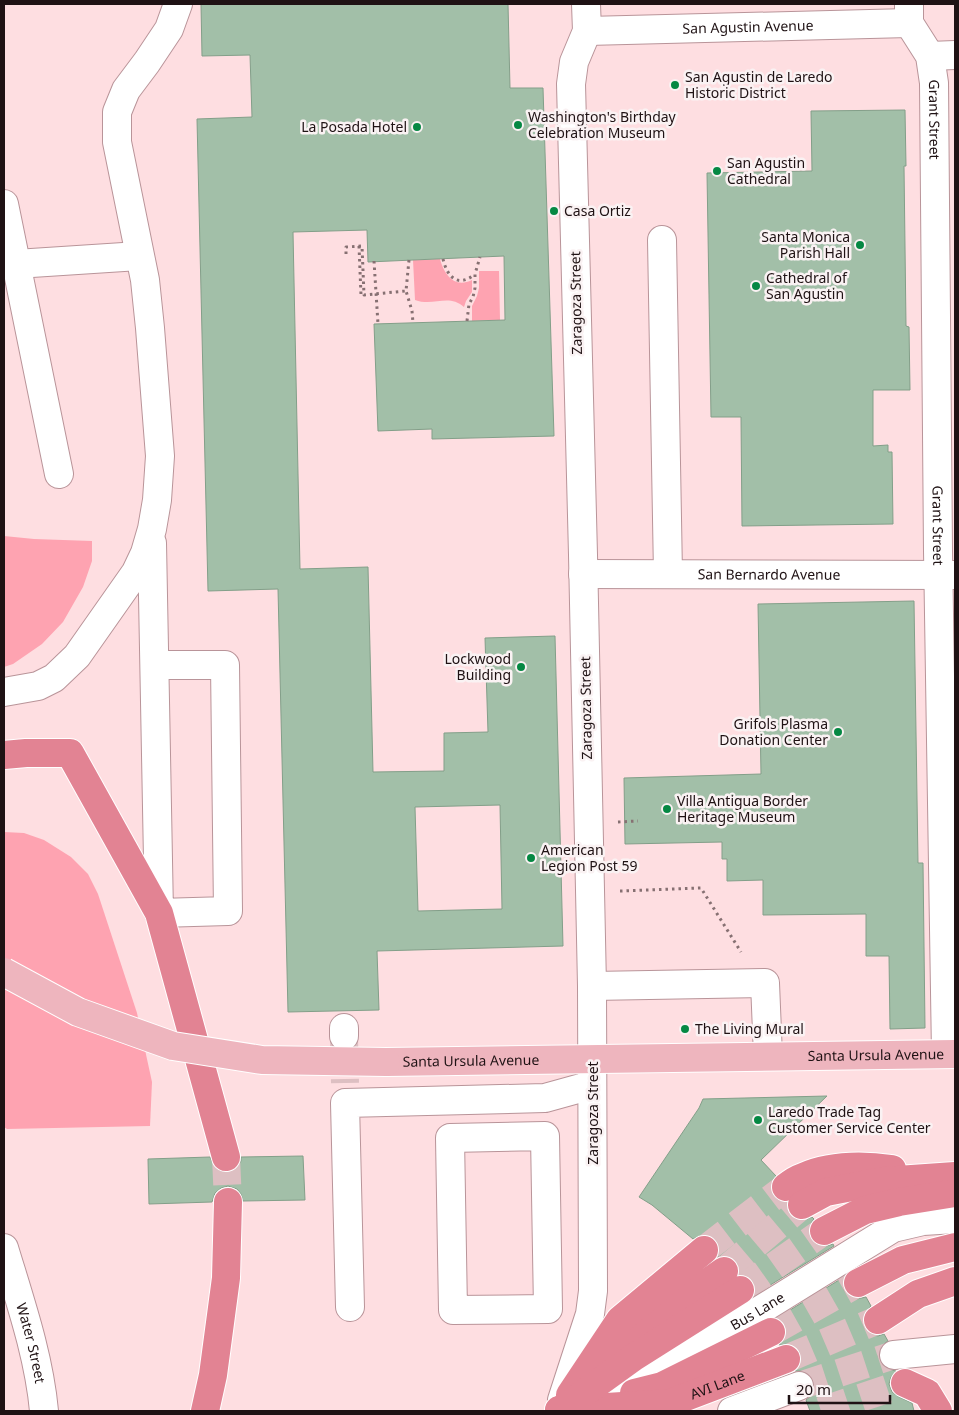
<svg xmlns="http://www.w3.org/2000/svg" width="959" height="1415" font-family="'Noto Sans',sans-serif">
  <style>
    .green { fill: #fea3b1 }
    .building { fill: #a2bfa8; stroke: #839f89; fill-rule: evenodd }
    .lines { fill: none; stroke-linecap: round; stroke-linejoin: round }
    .minor-tunnel { stroke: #ddbfc2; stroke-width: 28; stroke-dasharray: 28 14; stroke-linecap: butt }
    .highway-tunnel { stroke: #ddbfc2; stroke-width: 28; stroke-dasharray: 28 14; stroke-linecap: butt }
    .minor-casing { stroke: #b99499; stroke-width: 30 }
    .major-casing { stroke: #fff; stroke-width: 30 }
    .highway-casing { stroke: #fff; stroke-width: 30 }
    .path { stroke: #867072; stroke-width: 3; stroke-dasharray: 2.5 4; stroke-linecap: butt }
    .minor { stroke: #fff; stroke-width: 28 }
    .major { stroke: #eeb5be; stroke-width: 28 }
    .highway { stroke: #e28393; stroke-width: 28 }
    .major-bridge-casing { stroke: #fff; stroke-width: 30; stroke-linecap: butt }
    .major-bridge { stroke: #eeb5be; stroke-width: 28 }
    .poi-dot { fill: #058843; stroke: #faf2f3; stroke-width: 2 }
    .labels { text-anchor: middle; stroke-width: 5; stroke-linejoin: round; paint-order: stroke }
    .street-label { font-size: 14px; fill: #1f1214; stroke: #faf2f3 }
    .poi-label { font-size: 14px; fill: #1f1214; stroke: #faf2f3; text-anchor: start }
  </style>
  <rect width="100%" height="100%" fill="#fedee1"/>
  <g class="green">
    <path d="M440,259C444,274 454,289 472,280V292L466,301L464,307C448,293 434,307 415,300L413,260Z"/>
    <path d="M479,271H499L500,320L472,321V306L477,296L479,288Z"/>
    <path d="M4,536L34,539L92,541V561L83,587L63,622L42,644L13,664L4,667Z"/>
    <path d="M4,832L24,833L44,840L71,857L88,874L98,894L137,1013L152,1082L150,1126L7,1129L4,1127Z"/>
  </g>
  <g class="building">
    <path d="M201,4H508L510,88H543L554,436L432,439V429L378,431L374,324L505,320L504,256L368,262L367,230L293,232L300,569L368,567L373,772L444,771V733L488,732L485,638L555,636L563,946L377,951L379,1010L288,1012L278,589L208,591L197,119L252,117L250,55L202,56ZM500,805L502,909L418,911L415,807Z"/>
    <path d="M905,110L906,166H904L906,326L909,327L910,390H873V446L888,445V452H892L893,524L742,526L741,417H711L707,173L812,171L811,111Z"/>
    <path d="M914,601L918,863H923L925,1028L890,1029L889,956H866V914L763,915V880L727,881V859H722V842L625,844L624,778L761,774L758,604Z"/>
    <path d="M827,1096L761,1160L776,1176L771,1182V1189L774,1197L780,1201L787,1202L788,1212L794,1219L802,1221L812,1217L814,1219L811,1223L808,1231L810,1238L815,1244L823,1247L833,1244L834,1246L754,1295L756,1289L753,1282L747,1276L739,1275V1269L737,1262L730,1257L723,1255L717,1257L719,1248L716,1240L709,1235H702L693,1239L652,1205L639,1197L699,1108L703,1099Z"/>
    <path d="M303,1156L305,1200L243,1201L241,1194L237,1189L228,1186L221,1188L215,1193L212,1202L149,1204L148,1159L210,1157L215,1168L222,1172H230L237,1168L241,1161V1157Z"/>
    <path d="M844,1277L842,1283L844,1290L849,1296L857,1299L866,1297L871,1306L864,1313L862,1321L865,1329L871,1334L878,1336L884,1334L888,1341L885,1343L880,1348L878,1356L882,1364L888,1369L896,1371L891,1377L889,1384L892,1392L899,1397L912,1403L914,1411H810L806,1400L811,1396L814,1389V1381L809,1374L802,1371H795L798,1368L801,1361V1354L796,1347L788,1344L779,1345L784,1340L787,1332L785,1325L780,1319L777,1318Z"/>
  </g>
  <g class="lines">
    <g class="minor-tunnel">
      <path d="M344,1037L345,1083"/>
      <path d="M799,1386L894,1355"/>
    </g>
    <g class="highway-tunnel">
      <path d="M226,1157L228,1202"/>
      <path d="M704,1250L786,1187"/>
      <path d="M724,1271L802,1205"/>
      <path d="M740,1290L824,1231"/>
      <path d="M771,1332L858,1283"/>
      <path d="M786,1359L878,1320"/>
      <path d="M821,1411L905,1383"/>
    </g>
    <defs>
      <g id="minor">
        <path id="s1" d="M909,4V23L930,56L934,83L938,551L946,1054"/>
        <path id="s2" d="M587,31L909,23"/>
        <path d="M930,56L955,55"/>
        <path d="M4,204L59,474"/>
        <path d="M662,240L668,574"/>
        <path d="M16,264L139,256"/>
        <path d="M152,543L159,913L228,911L225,665H155"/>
        <path id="s3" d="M583,574L955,575"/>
        <path d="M4,692L38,686L54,678L77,656L136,572L145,553L152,529L157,500L160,456L150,328L145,280L117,142V112L126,90L147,62L169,29L178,4"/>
        <path d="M592,986L765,983L768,1056"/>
        <path d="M344,1028V1036"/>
        <path d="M545,1136L548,1309L453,1310L450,1138Z"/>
        <path id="s4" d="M4,1248C20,1301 39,1356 44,1411"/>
        <path d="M350,1307L345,1103L545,1098L592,1085"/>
        <path d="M894,1355L955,1349"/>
        <path d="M562,1400L590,1314L593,1291L592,986L583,555L571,84L574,62L587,31L586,4"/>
        <path id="s5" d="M583,1400L651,1372L757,1312L893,1228L923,1221L955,1219"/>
        <path d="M732,1411L799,1386"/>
      </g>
      <g id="major">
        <path id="s6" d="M386,1062L955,1054"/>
      </g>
      <g id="highway">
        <path d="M4,755L26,753H70L159,913L226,1157"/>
        <path d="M786,1187C791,1183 797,1179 803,1177C830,1165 863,1165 892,1169"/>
        <path d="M802,1205L826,1192L883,1181L955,1176"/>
        <path d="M824,1231L865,1210L899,1202L955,1193"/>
        <path d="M858,1283L903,1260L955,1247"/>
        <path d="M878,1320L918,1294L955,1281"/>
        <path d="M609,1359L633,1334L724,1271"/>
        <path d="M905,1383L927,1393L938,1411"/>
        <path d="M634,1393L662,1386L771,1332"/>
        <path d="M570,1395L620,1320L704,1250"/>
        <path id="s7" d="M559,1410L670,1403L786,1359"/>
        <path d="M205,1411L213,1375L226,1278L228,1202"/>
        <path d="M559,1411L634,1357L740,1290"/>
      </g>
    </defs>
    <use href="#minor" class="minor-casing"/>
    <use href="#major" class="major-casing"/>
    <use href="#highway" class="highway-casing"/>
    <g class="path">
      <path d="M359,246L361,295H364"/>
      <path d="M346,254V247L362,246L364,295L406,291"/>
      <path d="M443,259C447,276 457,288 474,275"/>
      <path d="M409,260L406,291L412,311L413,323"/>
      <path d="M374,261L378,324"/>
      <path d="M467,321L469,304L473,297L475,288V274L480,257"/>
      <path d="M618,822L638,821"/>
      <path d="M620,891L701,888L741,952"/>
    </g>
    <use href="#minor" class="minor"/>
    <use href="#major" class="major"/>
    <use href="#highway" class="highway"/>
    <defs>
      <path id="major-bridge" d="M4,972L78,1012L173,1046L262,1060L386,1062"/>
    </defs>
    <use href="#major-bridge" class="major-bridge-casing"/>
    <use href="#major-bridge" class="major-bridge"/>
  </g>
  <g class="poi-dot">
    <circle cx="675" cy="85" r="5"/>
    <circle cx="518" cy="125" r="5"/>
    <circle cx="417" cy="127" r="5"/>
    <circle cx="717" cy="171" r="5"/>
    <circle cx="554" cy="211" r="5"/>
    <circle cx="860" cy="245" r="5"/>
    <circle cx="756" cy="286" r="5"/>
    <circle cx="521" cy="667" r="5"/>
    <circle cx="838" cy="732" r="5"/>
    <circle cx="667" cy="809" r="5"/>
    <circle cx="531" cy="858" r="5"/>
    <circle cx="685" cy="1029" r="5"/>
    <circle cx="758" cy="1120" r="5"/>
  </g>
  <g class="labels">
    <g class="street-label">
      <text dy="5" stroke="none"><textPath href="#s2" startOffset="161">San Agustin Avenue</textPath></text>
      <text dy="5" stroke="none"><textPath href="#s1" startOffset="122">Grant Street</textPath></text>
      <text transform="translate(576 303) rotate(-91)" y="5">Zaragoza Street</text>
      <text dy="5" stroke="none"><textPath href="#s1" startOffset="528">Grant Street</textPath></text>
      <text dy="5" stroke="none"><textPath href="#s3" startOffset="186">San Bernardo Avenue</textPath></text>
      <text transform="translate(586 708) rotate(-91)" y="5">Zaragoza Street</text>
      <text dy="5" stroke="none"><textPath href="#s6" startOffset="490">Santa Ursula Avenue</textPath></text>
      <text dy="5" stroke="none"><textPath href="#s6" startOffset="85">Santa Ursula Avenue</textPath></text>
      <text transform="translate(593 1113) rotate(-90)" y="5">Zaragoza Street</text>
      <text dy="5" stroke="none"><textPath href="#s5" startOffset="196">Bus Lane</textPath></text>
      <text dy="5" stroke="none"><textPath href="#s4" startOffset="99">Water Street</textPath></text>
      <text dy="5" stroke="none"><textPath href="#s7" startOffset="162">AVI Lane</textPath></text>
    </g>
    <g class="poi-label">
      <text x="685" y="82">San Agustin de Laredo<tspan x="685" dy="16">Historic District</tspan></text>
      <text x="528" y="122">Washington's Birthday<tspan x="528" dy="16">Celebration Museum</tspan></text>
      <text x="407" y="132" text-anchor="end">La Posada Hotel</text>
      <text x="727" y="168">San Agustin<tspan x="727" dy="16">Cathedral</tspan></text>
      <text x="564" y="216">Casa Ortiz</text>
      <text x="850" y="242" text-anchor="end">Santa Monica<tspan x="850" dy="16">Parish Hall</tspan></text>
      <text x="766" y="283">Cathedral of<tspan x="766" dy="16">San Agustin</tspan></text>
      <text x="511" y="664" text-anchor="end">Lockwood<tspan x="511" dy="16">Building</tspan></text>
      <text x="828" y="729" text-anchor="end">Grifols Plasma<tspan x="828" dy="16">Donation Center</tspan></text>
      <text x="677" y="806">Villa Antigua Border<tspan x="677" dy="16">Heritage Museum</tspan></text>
      <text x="541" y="855">American<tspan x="541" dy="16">Legion Post 59</tspan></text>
      <text x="695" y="1034">The Living Mural</text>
      <text x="768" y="1117">Laredo Trade Tag<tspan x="768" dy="16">Customer Service Center</tspan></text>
    </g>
  </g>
  <rect width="959" height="1415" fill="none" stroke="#1f1214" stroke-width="10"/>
  <path d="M789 1395v8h101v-8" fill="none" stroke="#1f1214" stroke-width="2.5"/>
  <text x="796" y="1395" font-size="15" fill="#1f1214" stroke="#faf2f3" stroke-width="4" paint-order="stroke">20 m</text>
</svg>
